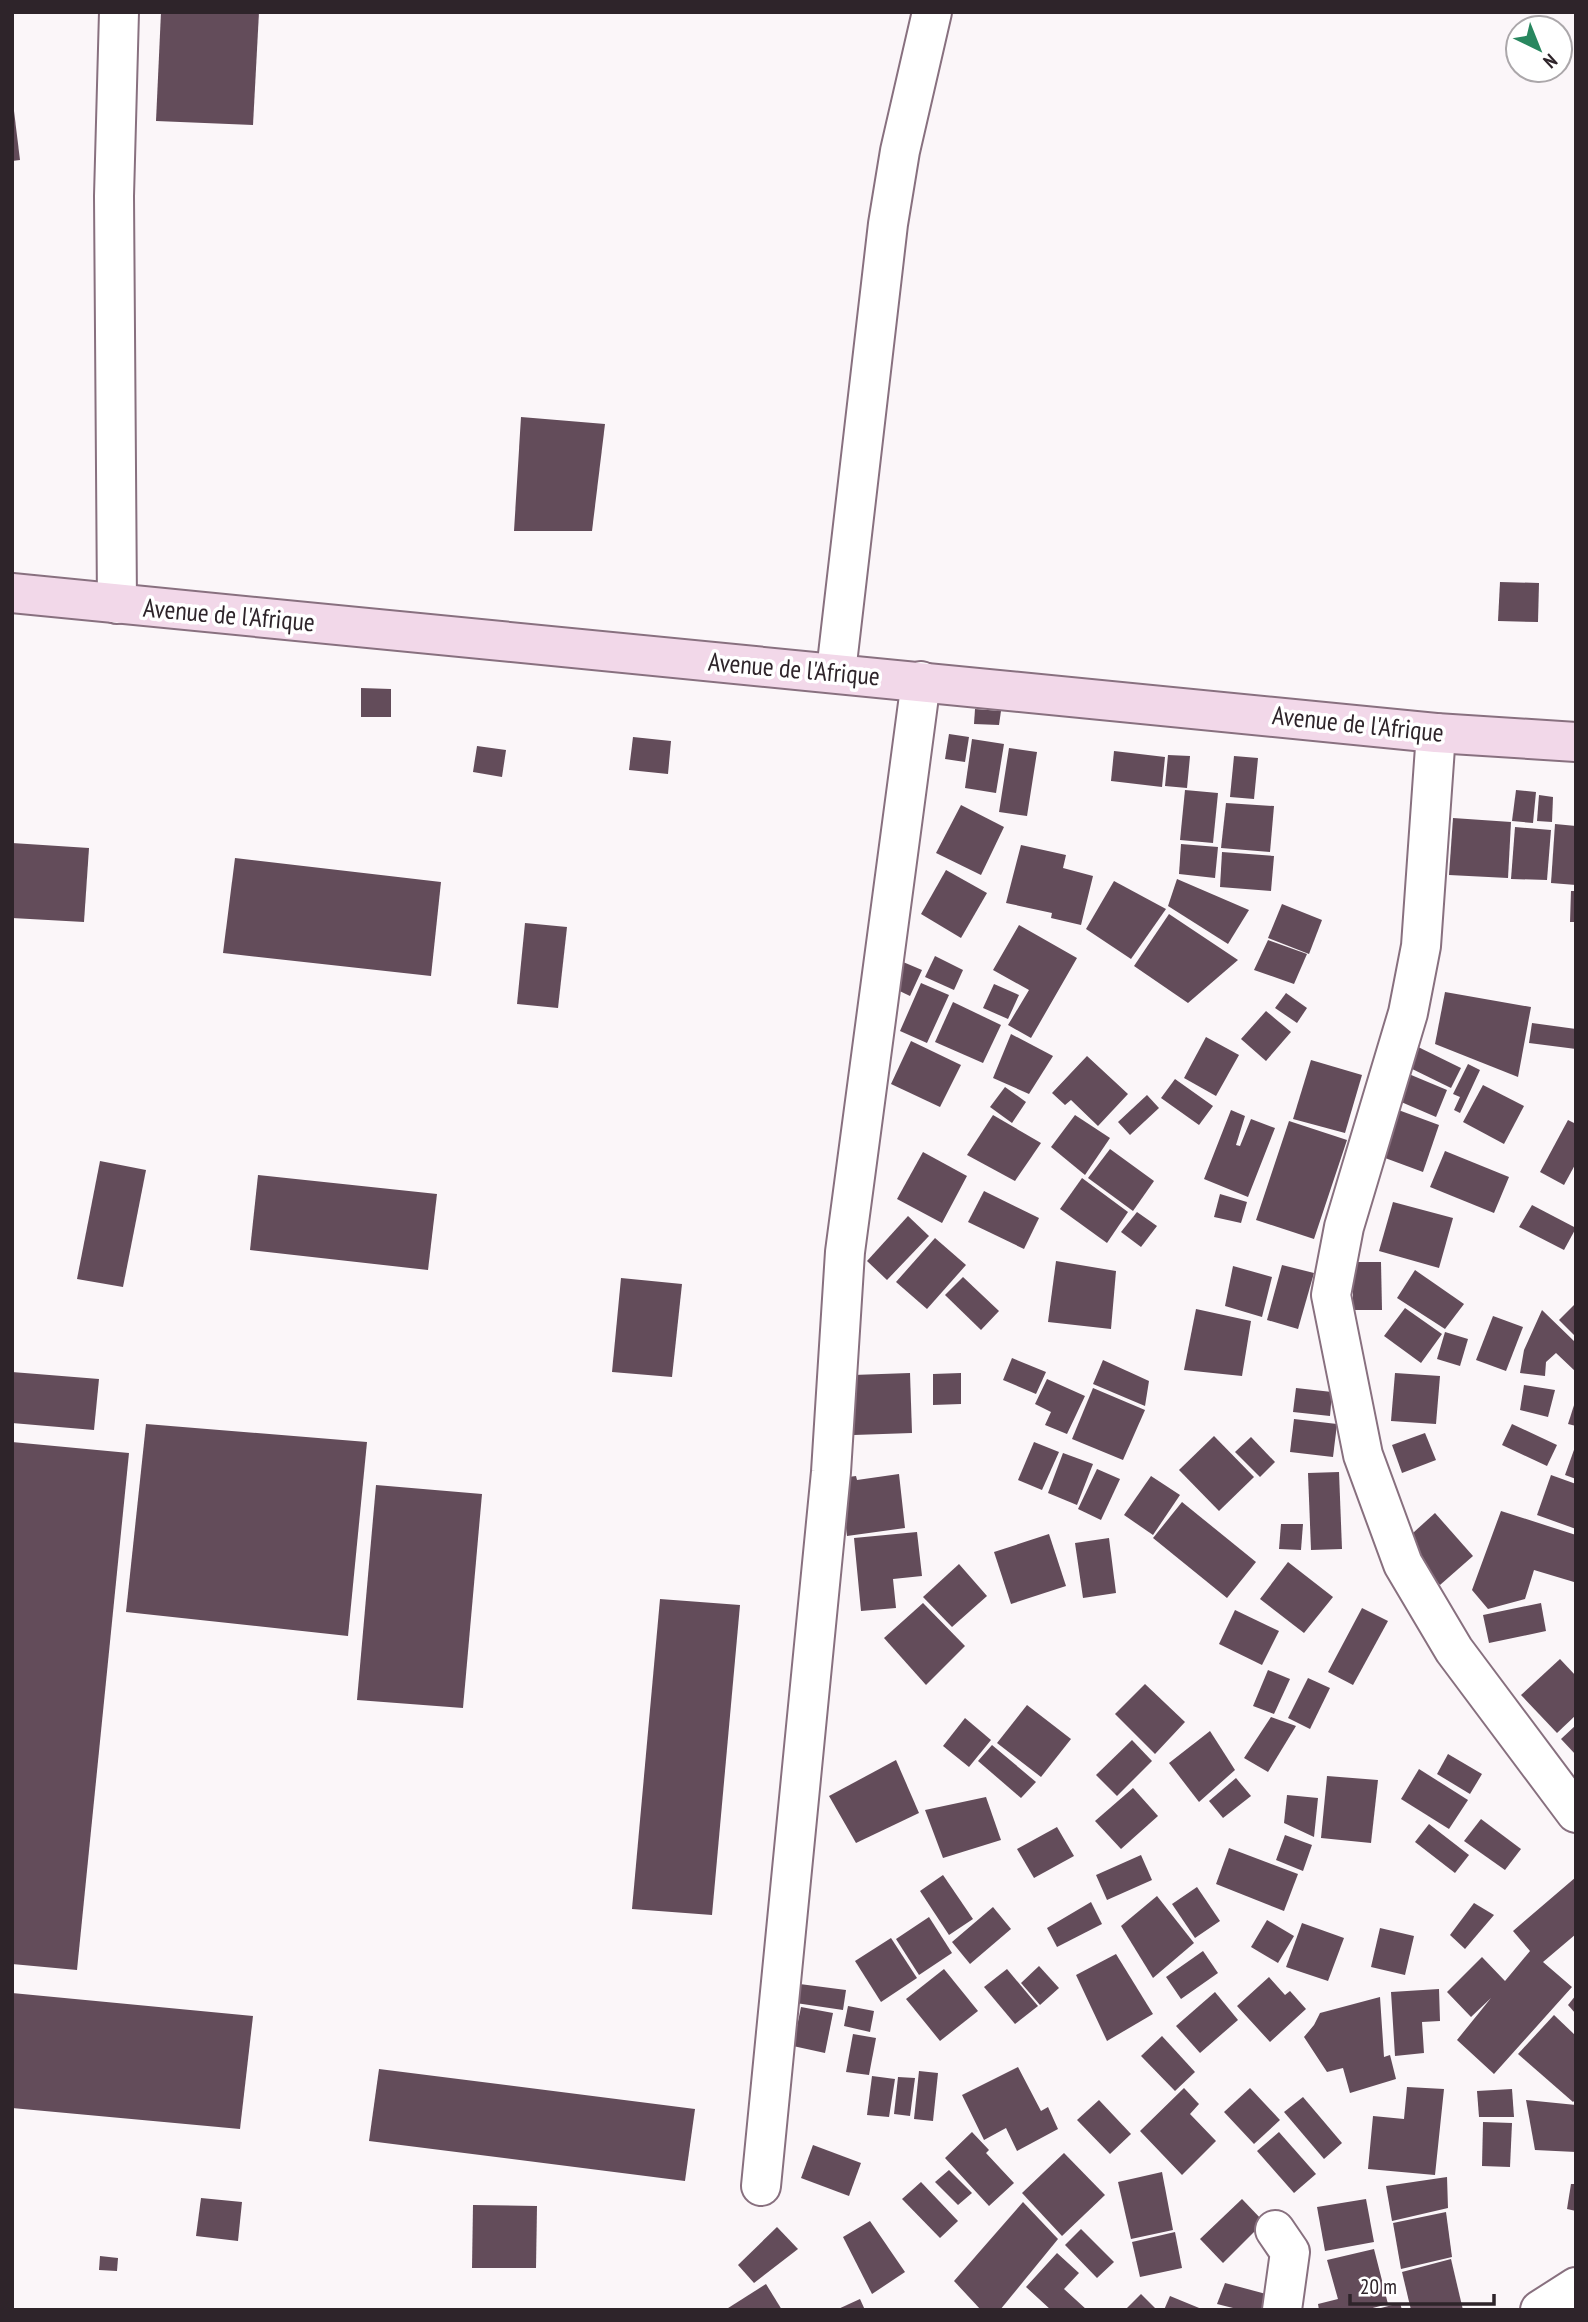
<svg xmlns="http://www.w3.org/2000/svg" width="1588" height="2322" font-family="'PT Sans Narrow',sans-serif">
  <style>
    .building { fill: #634c5a }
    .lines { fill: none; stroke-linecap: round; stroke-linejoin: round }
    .street-casing { stroke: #88707f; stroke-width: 42 }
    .secondary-casing { stroke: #88707f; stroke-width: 42 }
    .street { stroke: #fff; stroke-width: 38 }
    .secondary { stroke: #f2d8e9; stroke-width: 38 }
    .labels { text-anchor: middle; stroke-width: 7; stroke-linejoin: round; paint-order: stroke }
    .street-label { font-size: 26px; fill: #2e242a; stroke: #fff }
  </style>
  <rect width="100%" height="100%" fill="#fbf6f9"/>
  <g class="building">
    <path d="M161,12H259L253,125L156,121Z"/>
    <path d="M14,111L20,160L12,161V112Z"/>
    <path d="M521,417L605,424L592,531H514Z"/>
    <path d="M1500,582L1539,583L1538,622L1498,621Z"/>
    <path d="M361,688L391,689V717H361Z"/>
    <path d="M975,709L1001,711L999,725L974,724Z"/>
    <path d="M949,734L969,737L965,762L945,759Z"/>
    <path d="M633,737L671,741L668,774L629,770Z"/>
    <path d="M972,739L1004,744L996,793L965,788Z"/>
    <path d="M477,746L506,750L502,777L473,772Z"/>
    <path d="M1009,748L1037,752L1027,816L999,812Z"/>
    <path d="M1114,751L1165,757L1162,787L1111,781Z"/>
    <path d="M1168,755L1190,756L1187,788L1165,786Z"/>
    <path d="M1234,756L1258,758L1254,799L1230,797Z"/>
    <path d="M1185,790L1218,793L1213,843L1180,840Z"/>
    <path d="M1516,790L1536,792L1533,823L1512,821Z"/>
    <path d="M1539,795L1553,797L1552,822L1537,821Z"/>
    <path d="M1226,803L1274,806L1270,852L1221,848Z"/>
    <path d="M961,805L1004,827L981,875L936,853Z"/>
    <path d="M1453,818L1511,822L1508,878L1449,875Z"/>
    <path d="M1555,824L1576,826V885L1551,883Z"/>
    <path d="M1515,827L1551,830L1547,880L1511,879Z"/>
    <path d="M12,843L89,848L84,922L12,918Z"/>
    <path d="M1181,844L1218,847L1215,878L1179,874Z"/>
    <path d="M1021,845L1066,855L1063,868L1093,876L1081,925L1051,918L1052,913L1006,903Z"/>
    <path d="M1222,852L1274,856L1271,891L1220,887Z"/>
    <path d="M235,858L441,882L431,976L223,953Z"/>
    <path d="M946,870L987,893L961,938L921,914Z"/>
    <path d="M1177,879L1249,910L1228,944L1168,906Z"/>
    <path d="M1114,881L1166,909L1131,959L1086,929Z"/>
    <path d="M1571,891H1576V922H1570Z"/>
    <path d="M1282,904L1322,920L1309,954L1268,938Z"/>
    <path d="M1169,914L1238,960L1188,1003L1134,966Z"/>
    <path d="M525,923L567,927L558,1008L517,1004Z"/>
    <path d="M1019,925L1077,958L1031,1038L1008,1025L1029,990L993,970Z"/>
    <path d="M1268,940L1307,954L1294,984L1254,970Z"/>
    <path d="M935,956L963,970L954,990L925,977Z"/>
    <path d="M896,959L922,970L910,996L885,984Z"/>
    <path d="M921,983L949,995L927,1043L900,1031Z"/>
    <path d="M994,984L1019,995L1008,1019L983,1008Z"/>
    <path d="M1445,992L1531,1007L1518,1077L1435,1044Z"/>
    <path d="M1286,993L1307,1008L1297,1023L1275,1008Z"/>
    <path d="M953,1002L1001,1025L983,1063L935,1042Z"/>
    <path d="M1266,1011L1291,1032L1266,1061L1241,1039Z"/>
    <path d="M1532,1023L1576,1029V1049L1529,1043Z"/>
    <path d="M1011,1034L1053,1056L1029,1094L993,1078Z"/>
    <path d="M1206,1037L1239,1055L1216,1096L1184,1078Z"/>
    <path d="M911,1041L961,1065L940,1107L891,1084Z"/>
    <path d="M1412,1044L1461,1068L1451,1088L1402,1064Z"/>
    <path d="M1087,1056L1128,1094L1098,1126L1071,1100L1065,1105L1052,1093Z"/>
    <path d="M1311,1060L1362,1075L1345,1133L1293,1119Z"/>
    <path d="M1468,1064L1480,1070L1460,1113L1454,1110L1460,1097L1453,1094Z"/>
    <path d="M1404,1072L1447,1090L1436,1117L1392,1098Z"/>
    <path d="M1175,1079L1213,1106L1199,1125L1161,1098Z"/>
    <path d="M1483,1085L1524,1106L1504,1144L1463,1122Z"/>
    <path d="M1005,1087L1026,1102L1012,1123L990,1107Z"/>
    <path d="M1147,1095L1159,1108L1130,1135L1118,1122Z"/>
    <path d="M1393,1108L1439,1125L1423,1172L1377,1155Z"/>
    <path d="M1231,1110L1245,1116L1236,1145L1240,1146L1251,1119L1275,1128L1248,1197L1204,1179Z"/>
    <path d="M993,1115L1041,1143L1015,1181L967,1155Z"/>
    <path d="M1075,1115L1110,1138L1085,1175L1051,1147Z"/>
    <path d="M1568,1120L1576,1124V1163L1564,1185L1540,1172Z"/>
    <path d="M1289,1121L1347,1140L1314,1239L1256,1220Z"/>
    <path d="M1110,1149L1154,1181L1133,1211L1088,1178Z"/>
    <path d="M1445,1151L1509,1177L1494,1213L1430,1187Z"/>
    <path d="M923,1152L967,1176L942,1223L897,1199Z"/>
    <path d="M100,1161L146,1170L123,1287L77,1279Z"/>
    <path d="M258,1175L437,1194L428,1270L250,1250Z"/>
    <path d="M1082,1178L1128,1212L1107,1243L1060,1209Z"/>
    <path d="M984,1191L1039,1218L1024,1249L968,1222Z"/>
    <path d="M1220,1194L1247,1202L1241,1223L1214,1217Z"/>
    <path d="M1393,1202L1453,1218L1439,1268L1379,1251Z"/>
    <path d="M1532,1205L1576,1228L1564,1250L1519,1227Z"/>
    <path d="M1137,1212L1157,1226L1141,1247L1121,1232Z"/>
    <path d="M908,1216L929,1236L887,1280L867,1261Z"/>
    <path d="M935,1238L966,1265L927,1309L896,1282Z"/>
    <path d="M1056,1261L1116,1271L1111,1329L1048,1322Z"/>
    <path d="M1353,1262H1381L1382,1310H1353Z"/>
    <path d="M1282,1265L1314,1273L1298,1329L1267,1320Z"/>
    <path d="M1233,1266L1272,1277L1262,1317L1225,1306Z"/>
    <path d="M1415,1270L1464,1304L1445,1329L1397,1298Z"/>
    <path d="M963,1277L999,1311L981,1330L945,1295Z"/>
    <path d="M621,1278L682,1284L672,1377L612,1372Z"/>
    <path d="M1576,1303V1337L1559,1320Z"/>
    <path d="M1405,1308L1442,1334L1421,1363L1384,1336Z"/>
    <path d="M1196,1309L1251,1321L1242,1376L1184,1370Z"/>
    <path d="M1542,1310L1576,1343V1372L1556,1353L1546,1362L1545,1376L1520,1373L1524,1350Z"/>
    <path d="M1493,1316L1523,1327L1506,1371L1476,1360Z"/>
    <path d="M1445,1332L1468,1339L1460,1366L1437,1359Z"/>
    <path d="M1012,1358L1046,1372L1036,1394L1003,1380Z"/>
    <path d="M1103,1360L1149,1381L1145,1406L1093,1384Z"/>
    <path d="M12,1372L99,1379L94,1430L12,1423Z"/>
    <path d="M910,1373L912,1433L854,1435L853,1375Z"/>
    <path d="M961,1373V1404L933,1405V1374Z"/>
    <path d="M1395,1373L1440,1376L1436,1424L1391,1421Z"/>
    <path d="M1047,1379L1085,1396L1067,1434L1045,1425L1051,1412L1035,1404Z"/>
    <path d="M1524,1385L1555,1390L1548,1417L1520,1410Z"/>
    <path d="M1093,1388L1145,1410L1123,1460L1072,1439Z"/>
    <path d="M1296,1388L1332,1392L1330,1416L1293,1412Z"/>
    <path d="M1575,1402H1576V1426L1568,1424Z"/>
    <path d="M1294,1419L1337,1424L1333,1457L1290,1452Z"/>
    <path d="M146,1424L367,1442L348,1636L126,1612Z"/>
    <path d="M1512,1424L1557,1445L1547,1466L1502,1445Z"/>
    <path d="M1425,1433L1436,1460L1402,1473L1392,1445Z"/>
    <path d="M1214,1436L1254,1477L1219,1511L1179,1470Z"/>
    <path d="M1251,1437L1275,1462L1260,1477L1235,1452Z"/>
    <path d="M12,1442L129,1453L77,1970L12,1964Z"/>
    <path d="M1034,1442L1059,1452L1042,1490L1018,1480Z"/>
    <path d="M1575,1447H1576V1479L1565,1475Z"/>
    <path d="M1063,1453L1093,1464L1077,1505L1048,1493Z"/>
    <path d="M1097,1469L1120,1479L1101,1520L1078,1509Z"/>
    <path d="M1339,1472L1342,1549L1311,1550L1308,1473Z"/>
    <path d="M899,1474L905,1528L847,1536L840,1478L856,1476L857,1480Z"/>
    <path d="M1551,1475L1576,1484V1529L1537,1515Z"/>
    <path d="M1151,1476L1180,1495L1153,1535L1124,1515Z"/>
    <path d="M376,1485L482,1494L463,1708L357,1700Z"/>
    <path d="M1182,1502L1256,1562L1227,1598L1153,1538Z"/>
    <path d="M1501,1511L1576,1535V1575L1574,1582L1534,1570L1525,1599L1488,1609L1472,1590Z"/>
    <path d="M1435,1513L1473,1556L1440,1585L1403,1542Z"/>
    <path d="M1281,1524H1303L1301,1550L1279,1549Z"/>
    <path d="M917,1532L922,1576L893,1579L896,1608L861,1611L854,1538Z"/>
    <path d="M1049,1534L1066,1586L1011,1604L994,1552Z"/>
    <path d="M1109,1538L1116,1593L1083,1598L1075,1543Z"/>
    <path d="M1288,1562L1333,1597L1304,1633L1260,1599Z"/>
    <path d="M959,1564L987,1596L952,1627L923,1597Z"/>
    <path d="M660,1599L740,1605L712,1915L632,1909Z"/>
    <path d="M923,1603L965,1646L926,1685L884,1638Z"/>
    <path d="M1541,1603L1546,1631L1489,1643L1483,1615Z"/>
    <path d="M1362,1608L1388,1621L1353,1685L1328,1672Z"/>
    <path d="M1235,1610L1279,1631L1262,1665L1219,1644Z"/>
    <path d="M1560,1659L1576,1676V1715L1557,1733L1521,1695Z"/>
    <path d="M1268,1670L1290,1679L1274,1714L1253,1706Z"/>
    <path d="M1308,1678L1330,1688L1310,1729L1288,1718Z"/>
    <path d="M1145,1684L1185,1722L1155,1754L1115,1714Z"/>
    <path d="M1027,1705L1071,1739L1041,1777L997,1743Z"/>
    <path d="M1271,1717L1296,1726L1268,1772L1244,1758Z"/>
    <path d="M965,1718L991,1740L969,1767L943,1746Z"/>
    <path d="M1576,1725V1755L1561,1739Z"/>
    <path d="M1210,1731L1235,1770L1199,1802L1169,1763Z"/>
    <path d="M1132,1740L1152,1761L1117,1796L1096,1775Z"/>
    <path d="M992,1745L1036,1782L1021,1798L978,1761Z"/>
    <path d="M1448,1754L1482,1774L1470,1794L1437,1774Z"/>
    <path d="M896,1760L919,1813L856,1843L829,1796Z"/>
    <path d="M1419,1769L1468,1800L1449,1829L1401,1799Z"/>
    <path d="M1327,1776L1378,1780L1371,1843L1321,1838Z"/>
    <path d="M1236,1778L1251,1796L1223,1818L1209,1801Z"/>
    <path d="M1133,1788L1158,1816L1121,1849L1095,1821Z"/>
    <path d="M1287,1795L1318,1798L1314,1837L1284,1823Z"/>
    <path d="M986,1797L1001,1840L943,1858L925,1810Z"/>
    <path d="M1481,1819L1521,1849L1505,1870L1464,1841Z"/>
    <path d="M1429,1824L1469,1855L1455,1873L1415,1842Z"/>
    <path d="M1057,1827L1074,1856L1034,1878L1017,1849Z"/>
    <path d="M1285,1835L1312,1845L1303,1871L1276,1860Z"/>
    <path d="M1229,1848L1298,1874L1284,1911L1216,1884Z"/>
    <path d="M1141,1855L1152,1880L1107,1900L1096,1875Z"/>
    <path d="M943,1875L973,1919L949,1935L920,1891Z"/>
    <path d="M1576,1877V1934L1543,1962L1572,1987L1494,2074L1457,2040L1491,1998L1471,2017L1447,1992L1482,1957L1505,1981L1530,1951L1513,1931Z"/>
    <path d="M1197,1887L1220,1921L1195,1938L1172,1904Z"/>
    <path d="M1157,1896L1194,1943L1153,1978L1121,1926Z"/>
    <path d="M1091,1902L1102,1924L1057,1947L1047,1928Z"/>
    <path d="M1474,1903L1494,1915L1465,1949L1450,1935Z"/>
    <path d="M993,1907L1011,1929L970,1964L952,1942Z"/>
    <path d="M929,1917L952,1953L919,1975L896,1939Z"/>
    <path d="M1267,1920L1294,1936L1278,1963L1251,1947Z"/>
    <path d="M1302,1923L1344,1938L1328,1981L1286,1967Z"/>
    <path d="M1380,1928L1414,1936L1405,1975L1371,1967Z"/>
    <path d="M891,1938L917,1978L881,2002L855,1961Z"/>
    <path d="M1203,1951L1218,1973L1181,1999L1166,1977Z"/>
    <path d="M1116,1954L1153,2014L1107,2041L1076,1975Z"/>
    <path d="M1039,1966L1059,1988L1040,2005L1021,1983Z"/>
    <path d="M944,1969L978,2011L940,2041L906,1999Z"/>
    <path d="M1007,1969L1038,2006L1015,2024L984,1987Z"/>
    <path d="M1269,1977L1285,1995L1290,1991L1306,2009L1270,2042L1237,2006Z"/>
    <path d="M792,1983L846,1990L843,2010L789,2002Z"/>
    <path d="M1439,1989L1440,2021L1422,2022L1424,2053L1395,2056L1391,1992Z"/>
    <path d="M1215,1992L1238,2020L1200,2053L1176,2026Z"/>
    <path d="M12,1993L253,2016L240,2129L12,2108Z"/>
    <path d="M1576,1995V2014L1568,2005Z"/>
    <path d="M1380,1997L1384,2057L1390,2055L1396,2079L1350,2093L1343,2068L1327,2072L1304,2037L1314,2025L1320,2013Z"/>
    <path d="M848,2006L874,2011L870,2032L844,2026Z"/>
    <path d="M801,2007L833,2013L825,2053L793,2046Z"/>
    <path d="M1554,2015L1576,2036V2099L1573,2102L1518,2054Z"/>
    <path d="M853,2034L876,2038L869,2075L846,2072Z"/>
    <path d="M1162,2036L1195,2072L1175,2091L1141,2056Z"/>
    <path d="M1018,2067L1041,2111L1048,2107L1058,2129L1017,2151L1006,2128L984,2140L962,2095Z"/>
    <path d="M379,2069L695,2109L685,2181L369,2141Z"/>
    <path d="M919,2071L938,2073L933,2121L914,2119Z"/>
    <path d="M872,2076L895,2079L889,2117L867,2115Z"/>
    <path d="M898,2077L915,2078L910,2116L894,2114Z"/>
    <path d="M1407,2087L1444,2089L1435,2175L1368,2169L1373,2116L1404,2119Z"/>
    <path d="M1184,2088L1199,2104L1190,2114L1216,2141L1182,2175L1140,2131Z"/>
    <path d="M1250,2088L1280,2120L1254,2144L1224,2112Z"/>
    <path d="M1512,2089L1514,2117H1479L1477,2091Z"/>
    <path d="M1303,2097L1342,2143L1324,2159L1284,2112Z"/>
    <path d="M1099,2100L1131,2134L1110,2154L1077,2120Z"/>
    <path d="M1526,2100L1576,2105V2152L1535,2150Z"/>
    <path d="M1483,2122L1512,2123L1510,2167L1482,2166Z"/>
    <path d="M972,2132L989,2150L986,2153L1014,2183L989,2206L945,2158Z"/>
    <path d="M1279,2132L1316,2174L1294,2193L1257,2151Z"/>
    <path d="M813,2145L861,2163L849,2196L801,2178Z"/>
    <path d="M1064,2153L1105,2195L1062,2236L1022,2193Z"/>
    <path d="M949,2170L972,2193L958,2205L935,2182Z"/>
    <path d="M1162,2172L1173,2230L1131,2239L1118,2182Z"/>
    <path d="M1447,2177L1448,2208L1392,2221L1386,2186Z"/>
    <path d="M921,2182L958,2221L940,2238L902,2199Z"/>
    <path d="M1571,2184H1576V2211L1567,2209Z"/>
    <path d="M201,2198L242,2202L238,2241L196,2236Z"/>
    <path d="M1242,2199L1264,2222L1223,2263L1200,2239Z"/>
    <path d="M1366,2199L1374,2242L1325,2251L1317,2207Z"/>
    <path d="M1023,2202L1058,2239L1000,2310H981L954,2281Z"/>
    <path d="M473,2205L537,2206L536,2268H472Z"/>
    <path d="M1446,2212L1452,2257L1401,2269L1393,2223Z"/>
    <path d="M870,2221L905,2272L872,2294L843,2237Z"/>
    <path d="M777,2227L798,2249L754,2283L738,2265Z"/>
    <path d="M1081,2229L1114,2262L1097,2278L1065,2245Z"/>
    <path d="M1175,2232L1182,2268L1140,2277L1132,2242Z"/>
    <path d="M1374,2249L1388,2304L1365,2310H1319L1318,2304L1338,2299L1327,2260Z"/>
    <path d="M1057,2253L1079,2273L1064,2289L1087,2310H1051L1026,2287Z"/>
    <path d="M100,2256L118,2258L117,2271L99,2270Z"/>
    <path d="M1451,2259L1463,2310H1411L1402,2272Z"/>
    <path d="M1225,2283L1266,2294L1262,2310H1241L1217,2304Z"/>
    <path d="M766,2284L782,2310H725Z"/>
    <path d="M1141,2294L1157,2310H1125Z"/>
    <path d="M1170,2296L1204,2310H1164Z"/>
    <path d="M860,2299L865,2310H836Z"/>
    <path d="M1400,2303L1402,2310H1377V2309Z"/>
  </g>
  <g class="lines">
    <defs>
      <g id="street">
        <path d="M117,604L114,196L119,12"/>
        <path d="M836,672L888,224L900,151L932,12"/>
        <path d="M1436,733L1421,946L1408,1013L1344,1227L1331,1295L1363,1455L1403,1564L1454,1650L1576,1813"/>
        <path d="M761,2186L831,1472L845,1252L921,681"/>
        <path d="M1275,2230L1290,2252L1282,2310"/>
        <path d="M1540,2310L1576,2287"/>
      </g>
      <path id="secondary" d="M12,593L1436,733L1576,742"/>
    </defs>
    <use href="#street" class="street-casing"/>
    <use href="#secondary" class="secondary-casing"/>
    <use href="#street" class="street"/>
    <use href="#secondary" class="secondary"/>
  </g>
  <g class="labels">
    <g class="street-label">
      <text transform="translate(229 615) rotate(5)" y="9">Avenue de l'Afrique</text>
      <text transform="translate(794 669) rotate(5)" y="9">Avenue de l'Afrique</text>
      <text transform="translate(1358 724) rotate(6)" y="9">Avenue de l'Afrique</text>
    </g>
  </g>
  <rect width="1588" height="2322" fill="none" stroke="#2e242a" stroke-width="28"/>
  <g transform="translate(1539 49) rotate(137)"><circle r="33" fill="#ffffff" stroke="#aba7aa" stroke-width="2"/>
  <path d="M0-5L12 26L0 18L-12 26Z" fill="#28875f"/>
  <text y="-10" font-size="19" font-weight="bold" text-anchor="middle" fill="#2e242a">N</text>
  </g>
  <path d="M1350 2294v10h144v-10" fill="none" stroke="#2e242a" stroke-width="3.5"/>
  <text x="1360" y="2294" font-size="21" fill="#2e242a" stroke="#ffffff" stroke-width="5" paint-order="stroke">20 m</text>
</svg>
